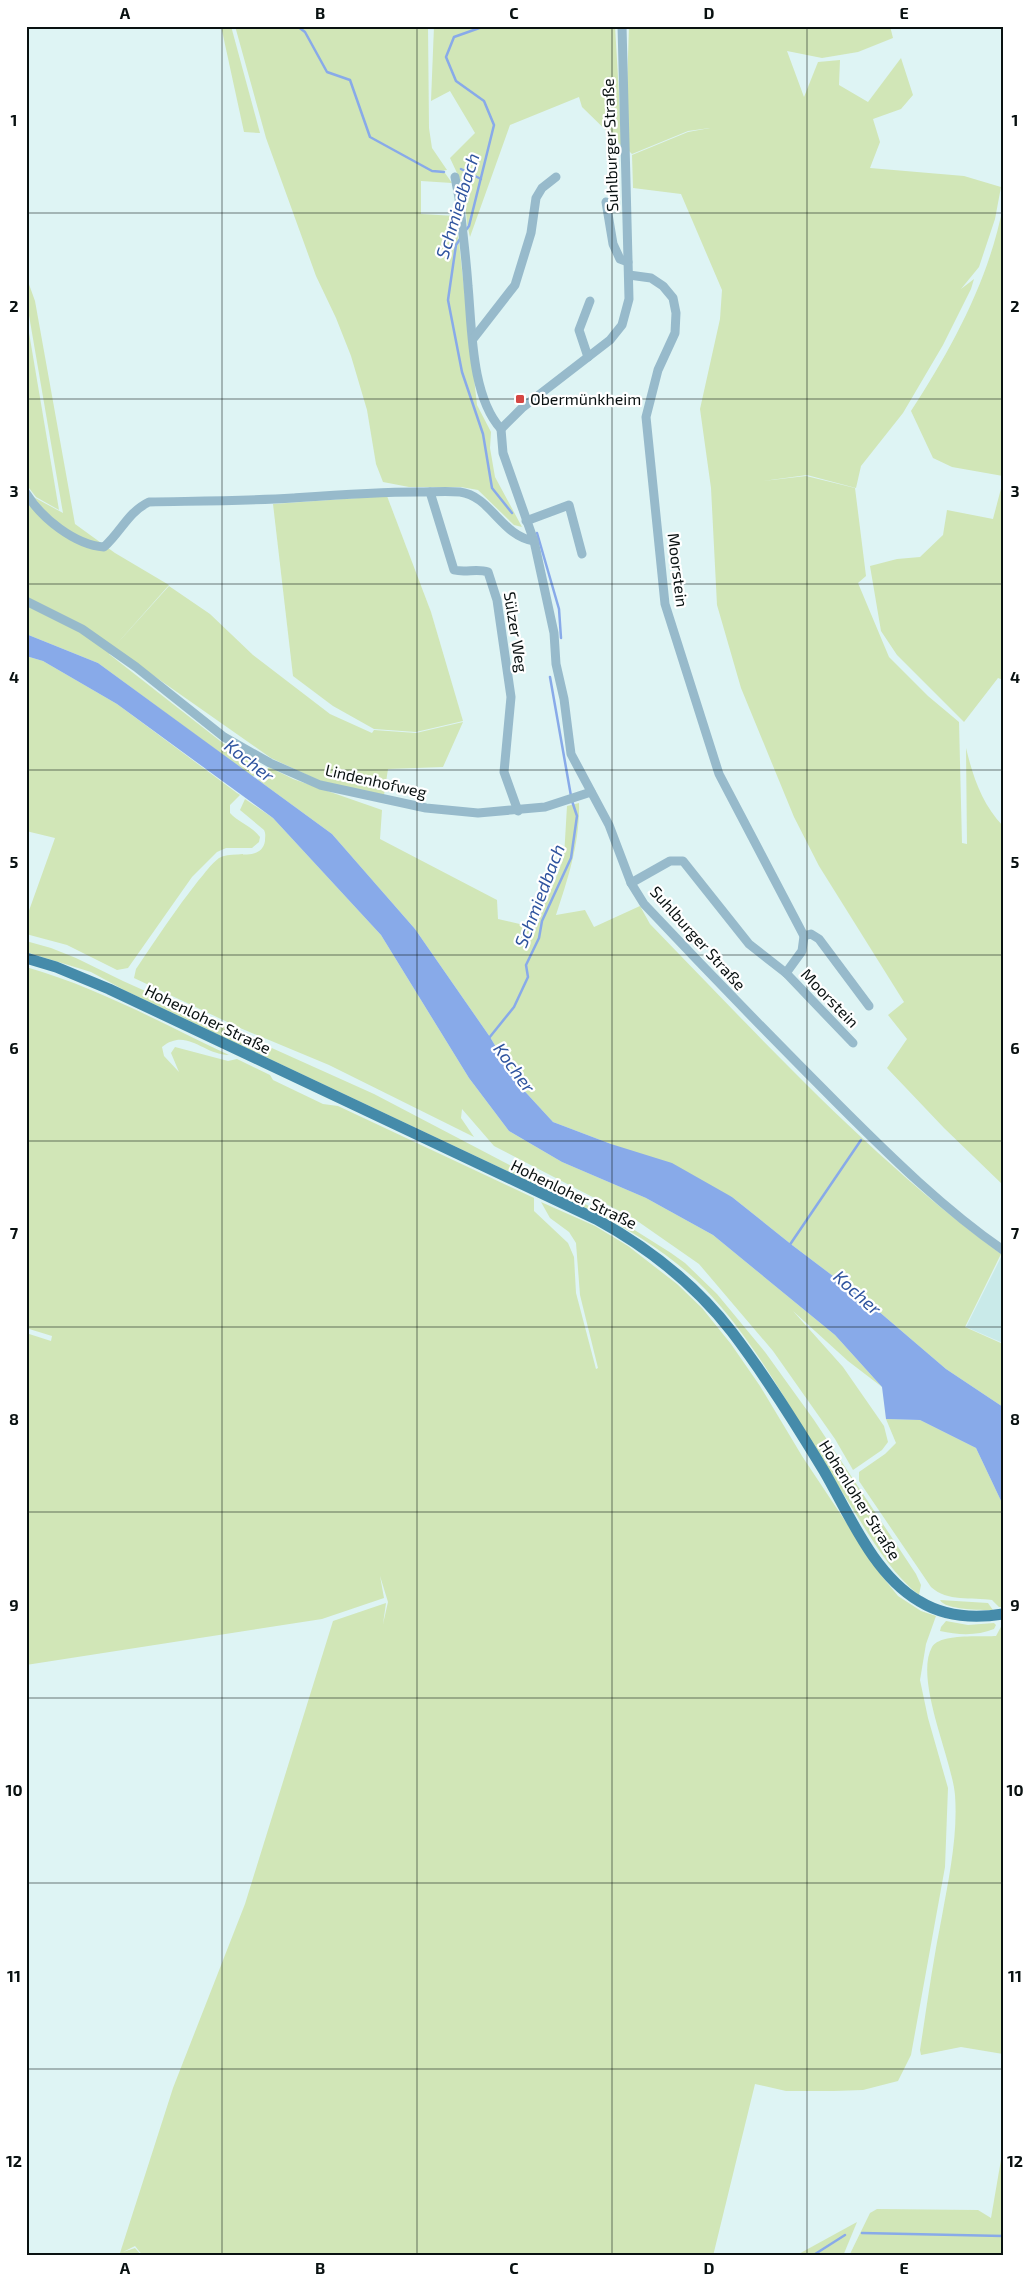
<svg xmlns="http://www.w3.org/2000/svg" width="1029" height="2282" font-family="'Exo 2',sans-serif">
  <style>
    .built { fill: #c9eae9 }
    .green { fill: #d1e6b7 }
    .water { fill: #88aae9 }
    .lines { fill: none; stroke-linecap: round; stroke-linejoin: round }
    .stream { stroke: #88aae9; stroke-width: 2.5 }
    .minor { stroke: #97bacb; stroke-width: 9 }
    .major { stroke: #458baa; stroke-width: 11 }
    .grid { fill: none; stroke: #091111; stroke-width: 1; stroke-opacity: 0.55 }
    .poi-dot { fill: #d54743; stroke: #fff; stroke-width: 2 }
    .labels { text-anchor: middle; stroke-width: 4.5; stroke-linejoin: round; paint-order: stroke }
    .street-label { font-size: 16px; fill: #091111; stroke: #fff }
    .poi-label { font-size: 16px; fill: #091111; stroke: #fff; text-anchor: start }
    .water-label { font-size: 18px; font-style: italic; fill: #2f549f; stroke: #fff }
    .neatline { fill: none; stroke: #091111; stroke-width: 2 }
    .grid-label { font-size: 16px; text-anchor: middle; font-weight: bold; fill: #091111 }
  </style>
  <rect width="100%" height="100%" fill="#def4f4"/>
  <path class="built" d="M1002,1255H1003V1343L966,1327Z"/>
  <g class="green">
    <path d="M221,26H231L260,133L244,132Z"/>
    <path d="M235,26H428L429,128L432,148L447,170L435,172L445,173L452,183L421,181V214L456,216L477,405L491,432L490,448L495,477L522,527L514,525L478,490L461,487H409L383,482L376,464L367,410L351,356L336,318L316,276L266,138Z"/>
    <path d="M434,26H615L622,146L582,107L579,97L510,125L470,237L467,224L464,188L450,158L475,133L450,91L431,101Z"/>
    <path d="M629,26H890L893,38L858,52L822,58L787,51L804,97L818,62L840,60L839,85L868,102L901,58L913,95L901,109L873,119L880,142L870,168L964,176L1001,187L995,219L979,267L961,289L974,279L971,289L943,345L903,413L861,466L856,488L807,475L763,481L806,476L855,488L866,576L858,583L889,657L928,696L959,722L962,843L967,844L966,748C973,777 982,804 1003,826V1185L944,1128L887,1068L907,1039L888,1015L904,1002L819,866L794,817L741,688L717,605L711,488L700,409L720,319L722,290L681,194L633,188L632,155L688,132L710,128L688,131L632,154L629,151L627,88Z"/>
    <path d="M1003,206V476L952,467L933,458L911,411C952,348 989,280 1003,206Z"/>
    <path d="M26,276L35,301L75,524L115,553L169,585L114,647L169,586L210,614L253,655L330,714L372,733L374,730L416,733L463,722L443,767L388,769L384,795L320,781L271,758L137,664L112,651L109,654L224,744L261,767L253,777L98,663L26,634V493L63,513L26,298Z"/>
    <path d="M26,315L59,510L36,497L26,484Z"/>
    <path d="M1003,481V680L998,678L964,722L897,655L881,631L870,566L897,559L920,557L943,535L947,510L993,519Z"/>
    <path d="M387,496L431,612L463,721L416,732L374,729L333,706L293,676L273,504Z"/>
    <path d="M26,656L43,661L117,704L237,793L240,795L230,805V813C238,822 252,826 260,837L259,842L252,848H226L217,852L192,877L128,968L117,970L67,945L26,934V919L55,838L26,831Z"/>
    <path d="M269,767L293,779L382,810L380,839L497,900L498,919L524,925L535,915L544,889L552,888L564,857L567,806L579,803C580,843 568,878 556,915L585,910L594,927L640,906L650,924C762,1039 871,1159 1001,1254L965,1327L1003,1344V1407L946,1369L870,1304L792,1245L732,1197L611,1144L553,1122L518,1084L490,1037L415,929L332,834L258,780Z"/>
    <path d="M245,799L273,818L381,935L469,1078L509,1131L562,1162L646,1198L713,1235L835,1335L882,1387L848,1361L793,1311L843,1367L884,1426L888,1442L882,1450L853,1470L835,1439L773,1351L699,1264L633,1218L494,1146L462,1109L461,1118L474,1137L329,1065L240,1028L134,978L136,969C156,939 176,909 198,881C205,873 211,864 219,858C233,849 261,863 265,841C265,836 266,834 264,830L240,810Z"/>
    <path d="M26,941L51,948L76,958L123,981L374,1094L565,1194L625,1224L671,1253L685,1263L717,1294L765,1352L814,1420L916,1574L921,1585L919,1595C886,1569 865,1527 842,1492C798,1424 762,1349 705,1289C674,1257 634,1232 594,1212L126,991L91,972L26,952Z"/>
    <path d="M26,967C97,987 163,1024 229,1055C203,1055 187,1027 162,1047L164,1056L179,1072L171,1053L175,1047L228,1061L237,1059L270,1075L273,1080L323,1104L338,1106L534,1198V1211L568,1243L574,1257L576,1293L596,1369L598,1368L580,1295L576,1243L569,1232L550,1218L541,1202L595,1226L628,1246L677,1284L702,1308L731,1344L760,1386L802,1456L881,1575L898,1596L921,1611L936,1616L926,1644L920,1680L928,1718L948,1788L945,1867L911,2055L898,2081L863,2090L834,2091H786L755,2084L713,2256H143L135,2246L123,2252L135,2248L142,2256H113L120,2253L173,2088L245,1904L333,1621L386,1603L383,1624L388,1602L380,1576L384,1598L322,1619L26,1665V1333L51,1341L52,1336L26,1328Z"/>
    <path d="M886,1419L920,1420L976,1448L1003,1505V1607H999L992,1600C972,1597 947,1602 931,1587L859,1481V1472L885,1454L896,1443Z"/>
    <path d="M940,1600L988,1603L993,1610C981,1610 945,1610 940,1600Z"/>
    <path d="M946,1621L968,1625L994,1623L996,1625L994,1629C977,1636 958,1635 940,1631L941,1627Z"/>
    <path d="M1003,1623V2054L961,2047L921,2055L920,2050C927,2005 933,1960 942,1916C949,1877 958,1835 955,1795C952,1759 914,1679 932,1647C940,1633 980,1637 996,1636Z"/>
    <path d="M1003,2148V2256H849L870,2213L877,2209L978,2210L991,2218Z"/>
    <path d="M857,2222L843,2256H795Z"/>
  </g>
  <path class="water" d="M26,634L98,663L332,834L415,929L490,1037L518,1084L553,1122L611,1144L672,1163L732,1197L792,1245L870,1304L946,1369L1003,1407V1505L976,1448L920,1420L886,1419L882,1387L835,1335L713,1235L646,1198L562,1162L509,1131L469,1078L381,935L273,818L117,704L43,661L26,656Z"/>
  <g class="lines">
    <g class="stream">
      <path d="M297,26L305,32L327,72L350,80L370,137L432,171L444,172"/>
      <path d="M461,169L481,179"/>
      <path d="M466,230L469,226L494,125L484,101L456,81L446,57L454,37L485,26"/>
      <path d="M460,239L456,245L448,300L462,372L483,434L492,488L512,513"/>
      <path d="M537,533L559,609L561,638"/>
      <path d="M550,677L571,796"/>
      <path d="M489,1038L514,1007L528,977L526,965L539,938L542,921L571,858L577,816L572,801"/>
      <path d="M789,1246L861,1140"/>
      <path d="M862,2233L1003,2236"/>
      <path d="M812,2256L845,2235"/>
    </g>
    <g class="minor">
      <path d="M622,26L629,299L622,325L610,340L522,408L501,429L503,453L534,541L554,633L556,664L564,699L571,754L609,825L631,883L644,904C709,973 774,1040 840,1106C891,1157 944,1209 1003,1250"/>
      <path d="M455,177L459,198C462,227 466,256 468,286C472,328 471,396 501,429"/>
      <path d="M606,202L613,244L620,259L628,262"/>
      <path d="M629,275L651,278L663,286L673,298L676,313L675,333L658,370L646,417L665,604L719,774L804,936L802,951L786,973L749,944L683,861H670L631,883"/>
      <path d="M473,339L515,285L531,233L536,198L542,188L556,177"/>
      <path d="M588,357L579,330L590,301"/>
      <path d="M430,492L454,570C466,573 477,568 488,572L497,600L511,697L504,772L518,811"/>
      <path d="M26,493C41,518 75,545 104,547C121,532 128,512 149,502C197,501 245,501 293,498C335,495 376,492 418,492C432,492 446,491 460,492C491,496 501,536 534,541"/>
      <path d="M526,521L569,505L582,554"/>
      <path d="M26,601L82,629L136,667L224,737L270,763L320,785L426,808L478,813L545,807L591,792"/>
      <path d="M804,936L811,934L819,939L869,1006"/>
      <path d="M786,973L853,1043"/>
    </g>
    <path class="major" d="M26,958L56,967L109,989L596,1219C649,1248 695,1284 732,1332C764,1374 797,1426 824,1471C849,1514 874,1575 919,1601C945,1617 973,1619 1003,1614"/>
  </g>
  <path class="grid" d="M222,26V2256M417,26V2256M612,26V2256M807,26V2256M26,213H1003M26,399H1003M26,584H1003M26,770H1003M26,955H1003M26,1141H1003M26,1327H1003M26,1512H1003M26,1698H1003M26,1883H1003M26,2069H1003"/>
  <rect class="poi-dot" x="515" y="394" width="10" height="10" rx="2.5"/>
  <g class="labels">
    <g class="street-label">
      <text transform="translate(610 145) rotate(-92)" y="6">Suhlburger Straße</text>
      <text transform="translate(678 570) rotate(83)" y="6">Moorstein</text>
      <text transform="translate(516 632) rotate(81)" y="6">Sülzer Weg</text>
      <text transform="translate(376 781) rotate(13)" y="6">Lindenhofweg</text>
      <text transform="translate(698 938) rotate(48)" y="6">Suhlburger Straße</text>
      <text transform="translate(830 998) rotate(46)" y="6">Moorstein</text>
      <text transform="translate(208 1019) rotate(26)" y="6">Hohenloher Straße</text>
      <text transform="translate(574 1194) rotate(26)" y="6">Hohenloher Straße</text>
      <text transform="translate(860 1500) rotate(58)" y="6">Hohenloher Straße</text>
    </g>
    <g class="poi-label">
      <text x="530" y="405">Obermünkheim</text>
    </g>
    <g class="water-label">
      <text transform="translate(458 206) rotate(-73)" y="6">Schmiedbach</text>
      <text transform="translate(249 761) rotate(38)" y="6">Kocher</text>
      <text transform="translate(540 896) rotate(-69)" y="6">Schmiedbach</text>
      <text transform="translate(514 1068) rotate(54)" y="6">Kocher</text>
      <text transform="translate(857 1293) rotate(42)" y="6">Kocher</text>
    </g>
  </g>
  <rect width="1029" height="2282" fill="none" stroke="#ffffff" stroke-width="55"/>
  <rect x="28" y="28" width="974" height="2226" class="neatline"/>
  <g class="grid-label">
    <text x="125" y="19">A</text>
    <text x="320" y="19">B</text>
    <text x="514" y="19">C</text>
    <text x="709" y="19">D</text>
    <text x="904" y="19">E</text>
    <text x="14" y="126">1</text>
    <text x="1015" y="126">1</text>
    <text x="14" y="312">2</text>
    <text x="1015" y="312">2</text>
    <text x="14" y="497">3</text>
    <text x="1015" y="497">3</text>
    <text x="14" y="683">4</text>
    <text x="1015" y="683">4</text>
    <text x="14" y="868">5</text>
    <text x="1015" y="868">5</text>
    <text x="14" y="1054">6</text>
    <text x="1015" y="1054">6</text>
    <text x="14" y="1239">7</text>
    <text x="1015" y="1239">7</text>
    <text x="14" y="1425">8</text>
    <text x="1015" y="1425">8</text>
    <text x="14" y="1611">9</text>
    <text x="1015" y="1611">9</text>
    <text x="14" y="1796">10</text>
    <text x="1015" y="1796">10</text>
    <text x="14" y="1982">11</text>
    <text x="1015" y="1982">11</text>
    <text x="14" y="2167">12</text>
    <text x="1015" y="2167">12</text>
    <text x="125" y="2274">A</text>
    <text x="320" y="2274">B</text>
    <text x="514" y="2274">C</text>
    <text x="709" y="2274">D</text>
    <text x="904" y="2274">E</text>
  </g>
</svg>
